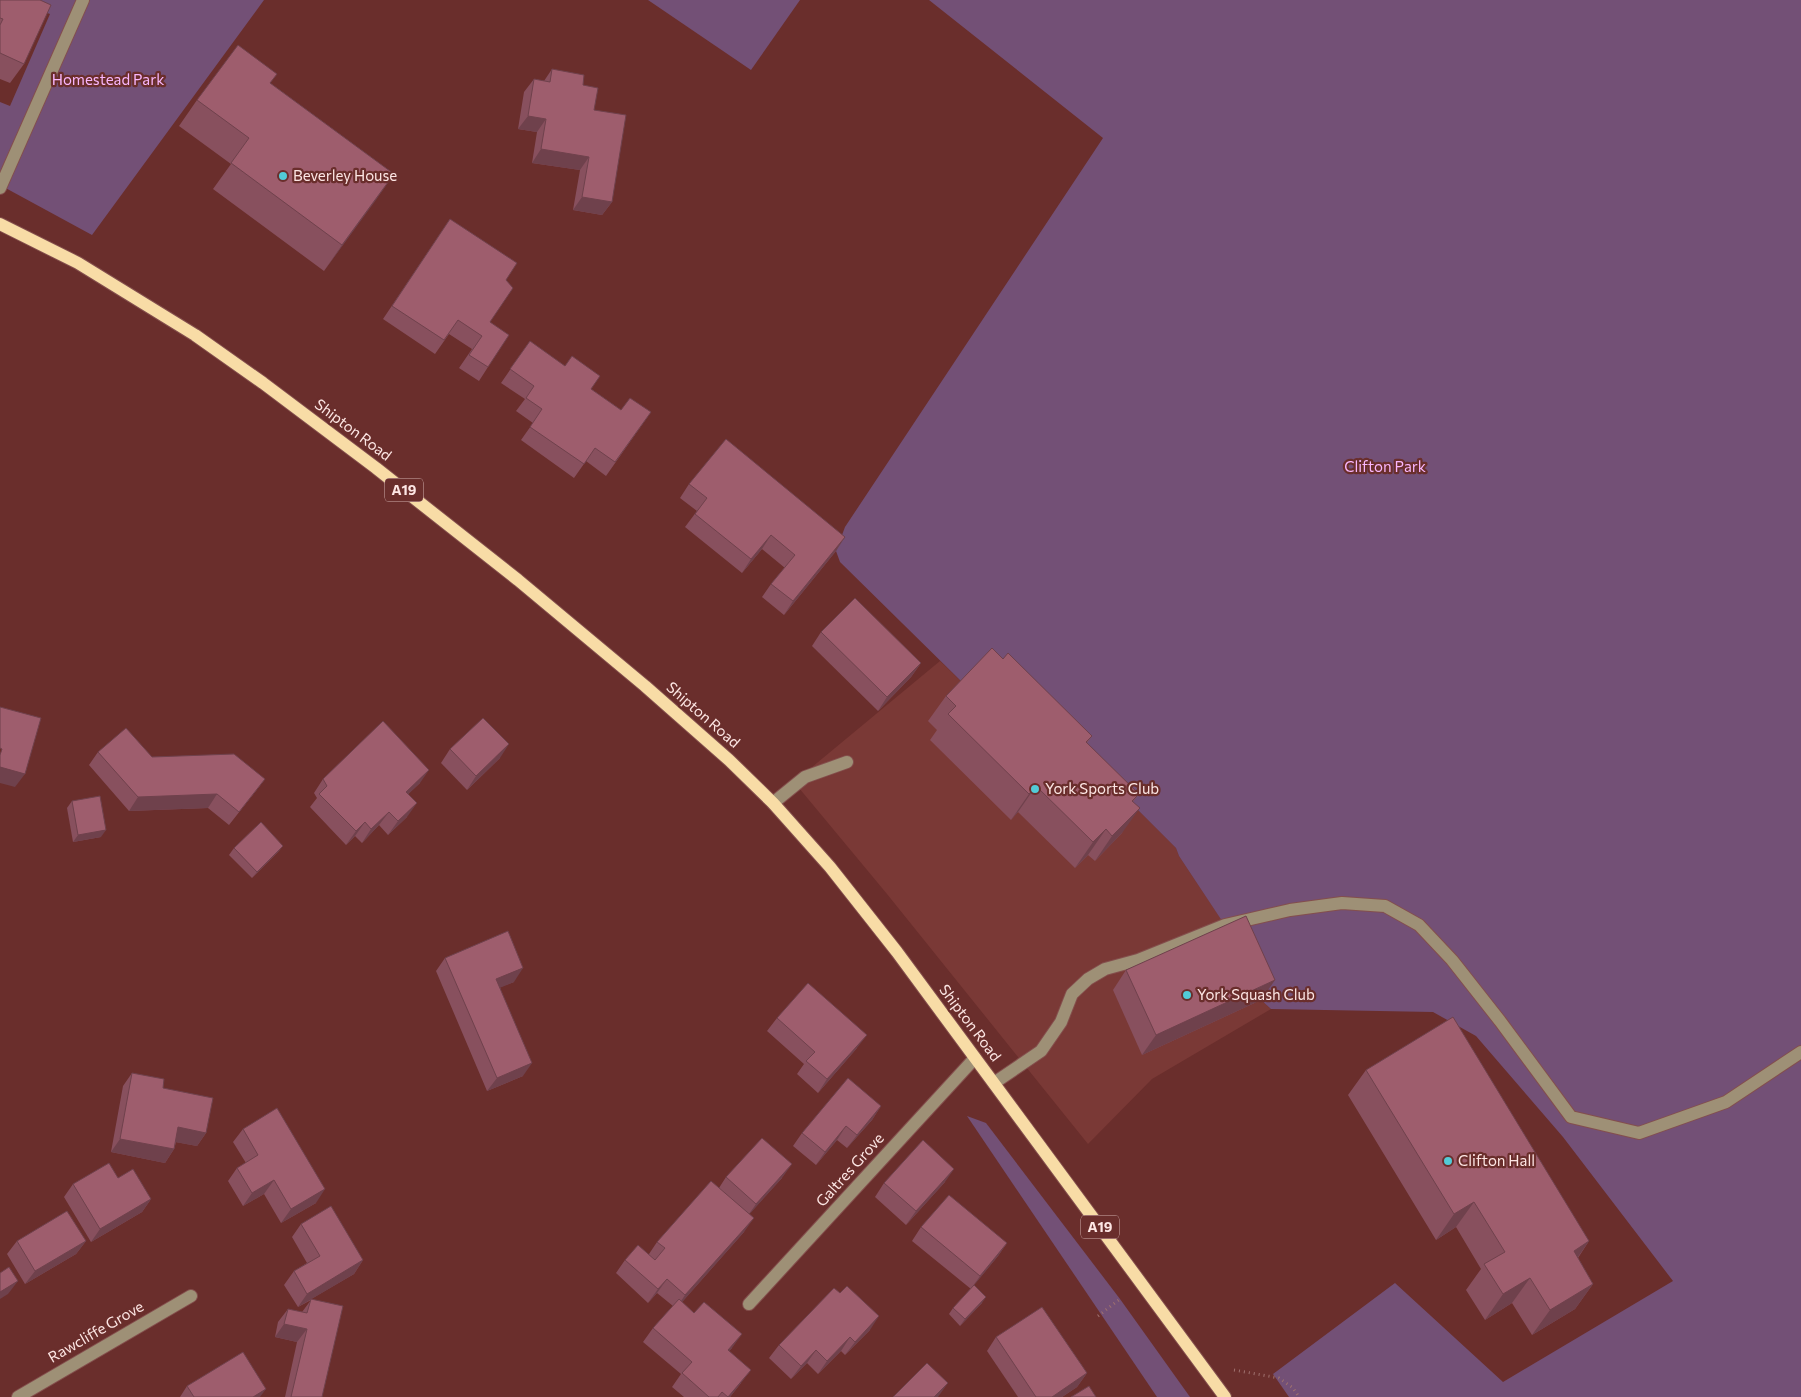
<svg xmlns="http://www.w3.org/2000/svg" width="1801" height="1397" font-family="Commissioner,sans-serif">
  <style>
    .built { fill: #7a3936 }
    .green { fill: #735076 }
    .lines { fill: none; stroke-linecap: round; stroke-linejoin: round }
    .minor-casing { stroke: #844f4d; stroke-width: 14 }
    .major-casing { stroke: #844f4d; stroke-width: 14 }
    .path { stroke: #9f716f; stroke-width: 3; stroke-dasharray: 1 4; stroke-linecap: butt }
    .minor { stroke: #9e9076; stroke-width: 12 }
    .major { stroke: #f8dca6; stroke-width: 12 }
    .wall { fill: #88505e }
    .shaded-wall { fill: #6f414c }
    .building { fill: #9e5d6d; stroke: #6f414c }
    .poi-dot { fill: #52cbd7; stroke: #6a2e2c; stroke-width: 2 }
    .labels { text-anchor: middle; stroke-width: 4.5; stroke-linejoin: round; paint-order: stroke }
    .shield { fill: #6a2e2c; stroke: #d1afad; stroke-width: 1 }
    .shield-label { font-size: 14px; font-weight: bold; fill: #fde6e4 }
    .park-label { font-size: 15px; fill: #f9b6fd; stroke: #6a2e2c }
    .poi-label { font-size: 15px; fill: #fde6e4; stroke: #6a2e2c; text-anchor: start }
    .street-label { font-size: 15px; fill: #fde6e4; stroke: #6a2e2c }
  </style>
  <rect width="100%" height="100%" fill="#6a2e2c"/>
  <path class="built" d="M940,661L964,684L1000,672L1176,848L1179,856L1225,925L1261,1000L1271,1009L1152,1079L1088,1144L887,894L794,782Z"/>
  <g class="green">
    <path d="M11,0H264L92,235L0,185V102L10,106L50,14Z"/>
    <path d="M648,0H800L751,70Z"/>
    <path d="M929,0H1801V1397H1289L1273,1374L1395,1283L1503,1382L1673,1281L1563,1137L1476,1036L1433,1012L1271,1009L1261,1000L1232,936L1179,856L1176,848L1000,672L964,684L840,562L836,551L845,527L1103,138Z"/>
    <path d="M967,1116L986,1123L1120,1299L1190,1397H1157Z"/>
  </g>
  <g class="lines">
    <defs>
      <g id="minor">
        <path d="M0,188L83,0"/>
        <path d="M773,803L805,777L847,762"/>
        <path d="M994,1083L1041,1051L1061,1022L1072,994L1088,979L1105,969L1138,960L1225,925L1290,910L1342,903L1385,906L1419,925L1452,960L1500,1021L1571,1117L1639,1133L1726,1102L1801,1052"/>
        <path d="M749,1304L975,1058"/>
        <path d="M18,1397L191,1296"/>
      </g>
      <path id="major" d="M0,224L78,263L195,335L263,383L376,468L518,580L645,686L729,760L773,803L830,867L897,952L1225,1397"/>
    </defs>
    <use href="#minor" class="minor-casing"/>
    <use href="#major" class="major-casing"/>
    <g class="path">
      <path d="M1098,1316L1120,1299"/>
      <path d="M1234,1370L1279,1378L1293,1388L1299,1397"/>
    </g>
    <use href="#minor" class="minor"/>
    <use href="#major" class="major"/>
  </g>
  <g class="wall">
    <path d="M0,0L24,64L10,83L0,79Z"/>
    <path d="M552,69L583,85L594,110L612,202L602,215L573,210L580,170L532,163L537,132L518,129L524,92L534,79L544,81Z"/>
    <path d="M270,83L394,174L324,271L213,189L231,164L179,126L197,100Z"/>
    <path d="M450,219L506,280L490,322L488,367L479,381L459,368L472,349L449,334L435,354L383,319Z"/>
    <path d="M530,341L591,389L621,410L651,412L606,476L586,461L574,478L521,440L533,423L516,411L525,399L501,383Z"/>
    <path d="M689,484L836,551L784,615L762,597L771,584L785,568L762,549L742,573L685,527L697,511L680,498Z"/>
    <path d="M821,632L921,663L911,677L878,711L812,646Z"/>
    <path d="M1003,659L1092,736L1087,743L1139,794L1133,802L1122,833L1095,861L1088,855L1075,868L1018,812L1011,820L930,740L937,730L928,721L946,696Z"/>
    <path d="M450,749L500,758L467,790L441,763Z"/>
    <path d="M98,752L152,757L265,779L255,792L229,825L208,808L129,811L89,765Z"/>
    <path d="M323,779L420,783L408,794L407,817L388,835L379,825L362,843L355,836L346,845L310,807L317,798L314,793Z"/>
    <path d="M72,801L101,837L73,842L67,808Z"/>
    <path d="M283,846L278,852L252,878L229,855L234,848Z"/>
    <path d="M445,958L514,982L500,987L523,1076L487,1091L436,971Z"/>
    <path d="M1126,970L1261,1000L1142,1055L1113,990Z"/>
    <path d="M777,1018L857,1048L818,1093L797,1074L804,1064L767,1031Z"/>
    <path d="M1366,1070L1589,1241L1578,1258L1593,1284L1575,1309L1532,1335L1512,1303L1485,1320L1466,1290L1481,1269L1456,1227L1436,1240L1348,1095Z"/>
    <path d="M132,1073L163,1088L206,1133L197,1146L176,1142L174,1149L165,1163L111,1152L123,1086Z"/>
    <path d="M881,1106L872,1120L847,1148L837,1140L816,1165L793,1146L802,1133Z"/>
    <path d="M243,1129L316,1203L281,1223L264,1194L243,1206L228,1181L237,1168L246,1163L233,1142Z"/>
    <path d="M726,1177L782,1178L749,1214L744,1232L682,1302L732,1348L729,1351L741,1383L730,1397H684L672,1387L681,1374L643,1342L653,1328L673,1306L657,1293L648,1303L616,1273L625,1260L649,1254L657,1242L719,1188Z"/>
    <path d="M945,1182L906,1225L875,1197L884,1183Z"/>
    <path d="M73,1184L151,1199L142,1212L91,1242L64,1197Z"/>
    <path d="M301,1224L363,1260L354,1274L311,1299L322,1397H285L297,1342L275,1337L278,1322L288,1309L302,1312L311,1300L298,1307L284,1285L294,1271L307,1263L292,1237Z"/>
    <path d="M921,1227L1007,1243L998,1256L973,1286L982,1303L960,1326L949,1314L953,1308L971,1289L912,1241Z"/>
    <path d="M17,1241H86L76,1254L25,1284L7,1254Z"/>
    <path d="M870,1330L845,1355L841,1351L818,1374L807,1363L791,1379L769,1358L779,1345Z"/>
    <path d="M996,1337L1087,1373L1077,1387L1062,1397H1018L987,1351Z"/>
    <path d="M187,1386L260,1397H180Z"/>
  </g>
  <g class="shaded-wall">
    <path d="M528,116L546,119L537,132L518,129Z"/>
    <path d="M541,149L589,157L580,170L532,163Z"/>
    <path d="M394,174L376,200L324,271L342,245Z"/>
    <path d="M582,197L612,202L602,215L573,210Z"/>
    <path d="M771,535L762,549L742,573L751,559Z"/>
    <path d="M845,537L836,551L784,615L793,601Z"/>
    <path d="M921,663L911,677L878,711L887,697Z"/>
    <path d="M509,744L500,758L467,790L476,776Z"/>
    <path d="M0,767L25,774L15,787L0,783Z"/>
    <path d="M429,770L420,783L396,806L406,792Z"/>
    <path d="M1036,786L1018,812L1011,820L1029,794Z"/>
    <path d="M217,794L208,808L129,811L138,797Z"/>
    <path d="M417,803L407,817L388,835L398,821Z"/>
    <path d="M1140,808L1122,833L1095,861L1112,836Z"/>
    <path d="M389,812L379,825L362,843L371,829Z"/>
    <path d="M365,822L355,836L346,845L356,831Z"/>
    <path d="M1106,829L1088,855L1075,868L1093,842Z"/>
    <path d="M106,830L101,837L73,842L78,835Z"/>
    <path d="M283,846L278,852L252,878L257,872Z"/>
    <path d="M523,968L514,982L487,993L496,979Z"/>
    <path d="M1275,980L1261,1000L1142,1055L1156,1035Z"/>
    <path d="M867,1035L857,1048L818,1093L827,1079Z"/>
    <path d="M532,1063L523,1076L487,1091L497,1078Z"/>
    <path d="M881,1106L872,1120L847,1148L857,1135Z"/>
    <path d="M846,1126L837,1140L816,1165L825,1152Z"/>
    <path d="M178,1127L206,1133L197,1146L169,1141Z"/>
    <path d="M120,1139L174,1149L165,1163L111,1152Z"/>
    <path d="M792,1164L782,1178L747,1217L756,1204Z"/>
    <path d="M954,1169L945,1182L906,1225L916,1211Z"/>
    <path d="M274,1180L264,1194L243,1206L252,1193Z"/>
    <path d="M325,1189L316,1203L281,1223L291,1209Z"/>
    <path d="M151,1199L142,1212L91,1242L100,1229Z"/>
    <path d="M1474,1202L1456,1227L1436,1240L1454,1214Z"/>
    <path d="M754,1218L744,1232L676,1309L685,1295Z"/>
    <path d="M86,1241L76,1254L25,1284L35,1271Z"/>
    <path d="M1589,1241L1571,1267L1574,1251Z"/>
    <path d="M1007,1243L998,1256L971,1289L980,1276Z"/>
    <path d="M363,1260L354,1274L298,1307L307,1294Z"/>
    <path d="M1530,1278L1512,1303L1485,1320L1503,1294Z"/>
    <path d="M667,1279L657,1293L648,1303L658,1289Z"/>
    <path d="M18,1281L8,1294L0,1299V1292Z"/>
    <path d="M1593,1284L1575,1309L1532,1335L1550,1310Z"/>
    <path d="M986,1297L982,1303L960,1326L965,1319Z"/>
    <path d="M879,1316L870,1330L845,1355L855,1342Z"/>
    <path d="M284,1324L307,1329L297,1342L275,1337Z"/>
    <path d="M742,1334L732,1348L718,1364L728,1350Z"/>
    <path d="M850,1337L841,1351L818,1374L827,1361Z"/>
    <path d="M816,1350L807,1363L791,1379L801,1366Z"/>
    <path d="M751,1370L741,1383L730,1397H727Z"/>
    <path d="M1087,1373L1077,1387L1062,1397H1052Z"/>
    <path d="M948,1383L938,1397H934Z"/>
    <path d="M266,1389L260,1397H253Z"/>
  </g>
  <g class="building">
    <path d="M0,0H40L51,5L24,64L0,53V25L3,19L0,18Z"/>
    <path d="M238,45L277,74L270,83L394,174L342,245L231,163L249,138L197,100Z"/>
    <path d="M552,69L584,75L583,85L598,88L594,110L626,115L612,202L582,197L589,157L541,149L546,119L528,116L534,79L550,82Z"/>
    <path d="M450,219L517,263L506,280L513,288L490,322L509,335L488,367L469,355L482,336L458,320L444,340L392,306Z"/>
    <path d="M530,341L565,366L572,356L600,376L591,389L621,410L630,398L651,412L615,462L595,448L584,464L530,427L542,409L526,398L534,386L510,369Z"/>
    <path d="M726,439L845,537L793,601L771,584L795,555L771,535L751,559L695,514L707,498L689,484Z"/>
    <path d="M855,598L921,663L887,697L821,632Z"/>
    <path d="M992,648L1003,659L1008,653L1092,736L1086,742L1139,794L1132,801L1140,808L1112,836L1106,829L1093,842L1036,786L1029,794L948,714L956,706L946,696Z"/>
    <path d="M0,707L41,718L25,774L0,767V755L2,749L0,748Z"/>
    <path d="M483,718L509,744L476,776L450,749Z"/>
    <path d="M383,721L429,770L406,792L417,803L398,821L389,812L371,829L365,822L356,831L319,794L327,786L323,779Z"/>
    <path d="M126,728L152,757L234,754L265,779L239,812L217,794L138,797L98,752Z"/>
    <path d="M100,796L106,830L78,835L72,801Z"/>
    <path d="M261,822L283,846L257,872L234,848Z"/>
    <path d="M1246,916L1275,980L1156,1035L1126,970Z"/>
    <path d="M508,931L523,968L496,979L532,1063L497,1078L445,958Z"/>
    <path d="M808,983L867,1035L827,1079L806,1061L815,1052L777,1018Z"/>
    <path d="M1453,1017L1589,1241L1574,1251L1593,1284L1550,1310L1530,1278L1503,1294L1484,1264L1505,1252L1474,1202L1454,1214L1366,1070Z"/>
    <path d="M132,1073L164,1079L163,1088L213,1098L206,1133L178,1127L174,1149L120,1139Z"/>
    <path d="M848,1078L881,1106L857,1135L846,1126L825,1152L802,1133Z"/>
    <path d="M277,1108L325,1189L291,1209L274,1180L252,1193L237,1168L258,1155L243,1129Z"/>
    <path d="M762,1138L792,1164L756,1204L726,1177Z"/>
    <path d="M923,1140L954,1169L916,1211L884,1183Z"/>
    <path d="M109,1163L118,1178L133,1169L151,1199L100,1229L73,1184Z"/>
    <path d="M711,1181L754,1218L685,1295L667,1279L658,1289L625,1260L638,1245L655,1260L665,1248L657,1242Z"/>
    <path d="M949,1195L1007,1243L980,1276L921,1227Z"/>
    <path d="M331,1206L363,1260L307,1294L294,1271L320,1256L301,1224Z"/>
    <path d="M67,1211L86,1241L35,1271L17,1241Z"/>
    <path d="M9,1267L18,1281L0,1292V1273Z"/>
    <path d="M974,1285L986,1297L965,1319L953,1308Z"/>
    <path d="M847,1286L879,1316L855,1342L850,1337L827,1361L816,1350L801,1366L779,1345L834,1288L840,1293Z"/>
    <path d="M311,1299L343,1306L322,1397H291L307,1329L284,1324L288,1309L307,1313Z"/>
    <path d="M679,1299L694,1313L704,1302L742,1334L728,1350L751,1370L728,1397L722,1392L718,1397H709L682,1373L692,1362L653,1328Z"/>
    <path d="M1042,1307L1087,1373L1052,1397H1036L996,1337Z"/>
    <path d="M243,1352L266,1389L253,1397H194L187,1386Z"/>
    <path d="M927,1363L948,1383L934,1397H893Z"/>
    <path d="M1089,1386L1096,1397H1071Z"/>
  </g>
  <g class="poi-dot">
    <circle cx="283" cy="176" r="5"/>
    <circle cx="1035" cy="789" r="5"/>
    <circle cx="1187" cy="995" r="5"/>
    <circle cx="1448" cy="1161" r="5"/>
  </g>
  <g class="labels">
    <g class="shield">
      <rect x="385" y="478.5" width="38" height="23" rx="4"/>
      <rect x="1081" y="1215.5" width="38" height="23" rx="4"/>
    </g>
    <g class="shield-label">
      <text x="404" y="495">A19</text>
      <text x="1100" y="1232">A19</text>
    </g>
    <g class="park-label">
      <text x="108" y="85">Homestead Park</text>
      <text x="1385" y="472">Clifton Park</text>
    </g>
    <g class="poi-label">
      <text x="293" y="181">Beverley House</text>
      <text x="1045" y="794">York Sports Club</text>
      <text x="1197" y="1000">York Squash Club</text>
      <text x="1458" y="1166">Clifton Hall</text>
    </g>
    <g class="street-label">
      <text transform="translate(353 430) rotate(37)" y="5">Shipton Road</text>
      <text transform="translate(703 715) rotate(41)" y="5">Shipton Road</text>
      <text transform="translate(970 1023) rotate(53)" y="5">Shipton Road</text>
      <text transform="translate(850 1170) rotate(-48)" y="5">Galtres Grove</text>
      <text transform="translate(96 1332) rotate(-30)" y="5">Rawcliffe Grove</text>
    </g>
  </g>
</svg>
